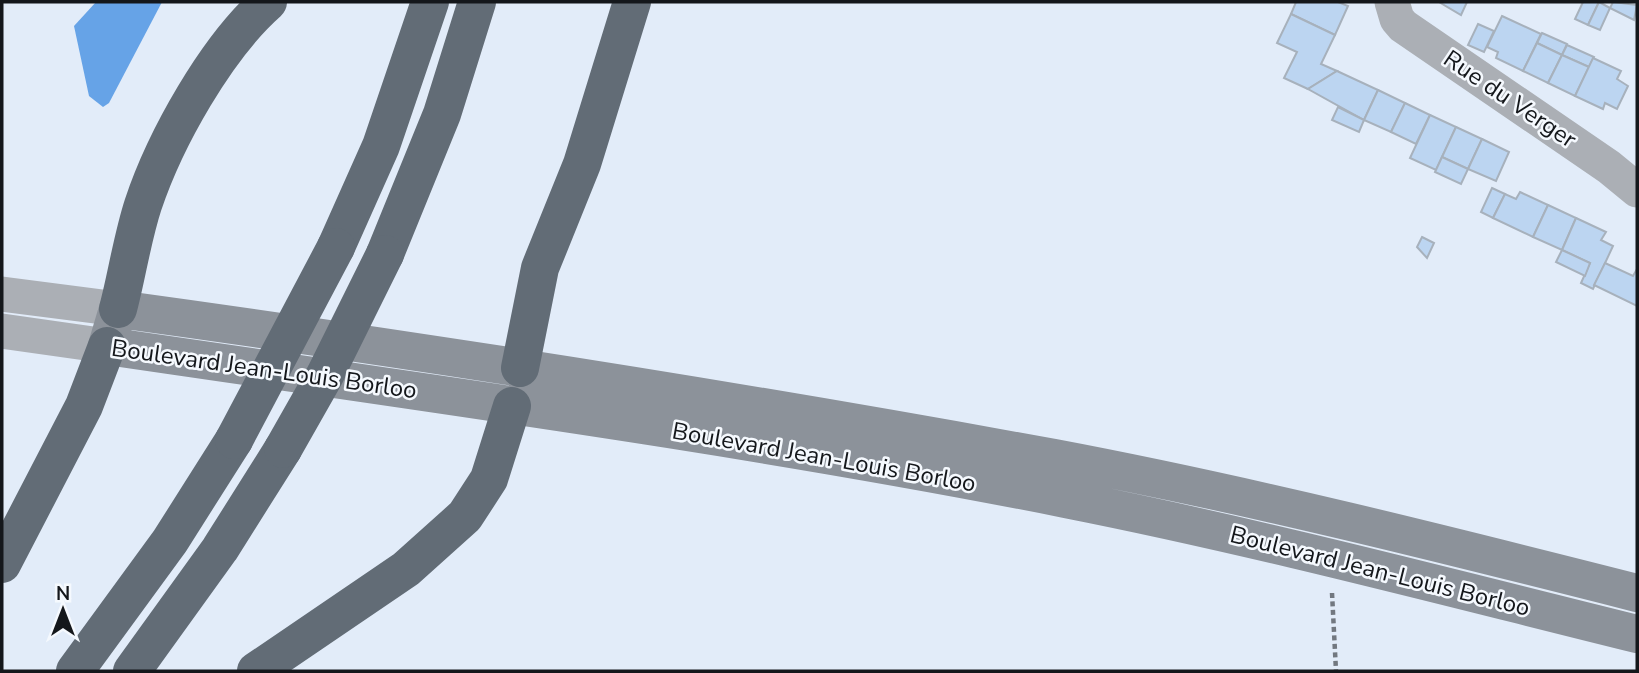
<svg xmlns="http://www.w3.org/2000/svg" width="1639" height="673" font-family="'Nunito Sans',sans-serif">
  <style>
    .water { fill: #66a3e7 }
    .building { fill: #bcd5f1; stroke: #a7b1bc; stroke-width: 2 }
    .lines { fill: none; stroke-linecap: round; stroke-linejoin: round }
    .path { stroke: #727880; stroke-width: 4.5; stroke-dasharray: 5 3.5; stroke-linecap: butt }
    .street { stroke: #abafb5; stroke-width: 35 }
    .secondary { stroke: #8c929a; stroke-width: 38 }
    .highway { stroke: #626c76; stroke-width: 38 }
    .highway-bridge { stroke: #626c76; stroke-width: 38 }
    .labels { text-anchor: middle; stroke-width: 5; stroke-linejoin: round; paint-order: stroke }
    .street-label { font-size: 24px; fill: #14171b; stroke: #f5f9fe }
  </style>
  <rect width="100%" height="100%" fill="#e2ecf9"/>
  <path class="water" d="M96,2H162L109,103L103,107L89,96L74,26Z"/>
  <g class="building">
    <path d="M1296,2H1338L1348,6L1335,35L1291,14Z"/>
    <path d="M1439,2H1467L1461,15Z"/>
    <path d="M1583,2H1599L1588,25L1575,19Z"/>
    <path d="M1599,2L1610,8L1600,30L1588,25Z"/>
    <path d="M1613,2L1637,5L1634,20L1610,8Z"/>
    <path d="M1291,14L1335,35L1321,64L1337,71L1308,89L1284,78L1297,52L1277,43Z"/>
    <path d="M1502,16L1541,34L1523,71L1496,58L1498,52L1487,47Z"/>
    <path d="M1478,24L1494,31L1484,52L1468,45Z"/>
    <path d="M1542,33L1567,44L1562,55L1537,43Z"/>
    <path d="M1537,43L1562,55L1548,83L1523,71Z"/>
    <path d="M1567,45L1594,57L1589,67L1562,55Z"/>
    <path d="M1562,55L1589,67L1575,96L1548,83Z"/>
    <path d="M1593,58L1621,71L1617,79L1628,86L1617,109L1605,103L1603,109L1575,96Z"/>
    <path d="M1337,71L1378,90L1364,120L1308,89Z"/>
    <path d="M1378,90L1405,103L1391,132L1364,120Z"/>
    <path d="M1405,103L1430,115L1416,144L1391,132Z"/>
    <path d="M1338,107L1364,120L1359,132L1332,120Z"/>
    <path d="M1430,115L1456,127L1436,170L1410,158Z"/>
    <path d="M1456,127L1482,139L1468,169L1442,157Z"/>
    <path d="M1482,139L1509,152L1496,181L1468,169Z"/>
    <path d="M1442,157L1468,169L1461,184L1435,172Z"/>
    <path d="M1492,188L1505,194L1493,218L1481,212Z"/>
    <path d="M1520,192L1548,205L1533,237L1493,218L1505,194L1516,199Z"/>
    <path d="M1548,205L1576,218L1562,250L1533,237Z"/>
    <path d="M1576,218L1606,232L1601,240L1613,246L1593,289L1581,283L1590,263L1562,250Z"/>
    <path d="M1422,237L1434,243L1427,258L1417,247Z"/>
    <path d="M1562,250L1590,263L1585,276L1556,262Z"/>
    <path d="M1605,263L1633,276L1637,269V306L1594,285Z"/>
  </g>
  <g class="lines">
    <path class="path" d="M1332,593L1336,671"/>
    <g class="street">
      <path d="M1392,2L1397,19L1403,26L1609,167L1637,190"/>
      <path d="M2,294L118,309"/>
      <path d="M2,331L107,346"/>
    </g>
    <path class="secondary" d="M1637,593C1444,544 1250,495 1054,458C743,401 431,352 118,309L107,346C427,393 749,436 1066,499C1258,537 1447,587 1637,634"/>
    <g class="highway">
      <path d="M336,247L381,146L430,2"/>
      <path d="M385,254L442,114L477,2"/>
      <path d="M118,309C127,275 132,239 143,205C165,139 216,48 268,2"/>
      <path d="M520,368L540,268L582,164L632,2"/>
      <path d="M2,564L84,406L107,346"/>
      <path d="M75,671L170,541L234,440"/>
      <path d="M132,671L220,549L283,449"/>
      <path d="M256,671L406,569L465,516L489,479L512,406"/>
    </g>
    <g class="highway-bridge">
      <path d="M234,440L336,247"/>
      <path d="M283,449L325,375L385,254"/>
    </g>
  </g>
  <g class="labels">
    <g class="street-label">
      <text transform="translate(1510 99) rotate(34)" y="8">Rue du Verger</text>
      <text transform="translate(264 369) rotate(8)" y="8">Boulevard Jean-Louis Borloo</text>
      <text transform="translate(824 457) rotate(10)" y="8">Boulevard Jean-Louis Borloo</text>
      <text transform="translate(1380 571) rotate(14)" y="8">Boulevard Jean-Louis Borloo</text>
    </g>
  </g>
  <rect width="1639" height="673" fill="none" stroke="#14171b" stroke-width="7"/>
  <g transform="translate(63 610)" stroke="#f5f9fe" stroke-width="5" paint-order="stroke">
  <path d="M0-5L12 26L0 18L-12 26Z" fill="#14171b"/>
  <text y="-10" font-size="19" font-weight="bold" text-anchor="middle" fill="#14171b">N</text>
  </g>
</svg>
